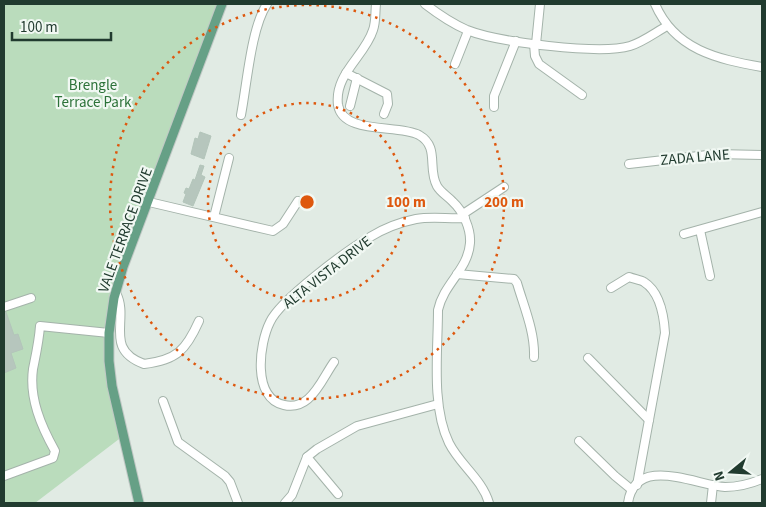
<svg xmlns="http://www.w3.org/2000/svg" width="766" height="507" font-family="'Source Sans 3',sans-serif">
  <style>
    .green { fill: #badcbc }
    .building { fill: #b6c6bd; stroke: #b3c5ba }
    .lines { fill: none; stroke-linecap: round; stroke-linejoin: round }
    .minor-casing { stroke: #a4b3aa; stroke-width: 10 }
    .major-casing { stroke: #c1c8c5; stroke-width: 11 }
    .minor { stroke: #fff; stroke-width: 8 }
    .major { stroke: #66a086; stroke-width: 9 }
    .ring { fill: none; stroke: #de580e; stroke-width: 2.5; stroke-dasharray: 2.5 5 }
    .labels { text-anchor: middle; stroke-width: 4.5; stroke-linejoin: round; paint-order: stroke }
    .park-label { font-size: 15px; fill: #2c7239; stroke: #f1f8f3 }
    .street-label { font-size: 15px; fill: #213b2f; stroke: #f1f8f3 }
    .centre { fill: #de580e; stroke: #f1f8f3; stroke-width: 2.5 }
    .ring-label { font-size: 15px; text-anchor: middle; font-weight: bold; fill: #de580e; stroke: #f1f8f3; stroke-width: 4.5; stroke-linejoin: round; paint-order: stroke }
  </style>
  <rect width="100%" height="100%" fill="#e1ebe4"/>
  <path class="green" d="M4,4H222L120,275L109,332L123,436L35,503H4Z"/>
  <g class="building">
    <path d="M200,132L211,136L204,159L191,154L195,138L198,139Z"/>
    <path d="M200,165L204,166L201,175L205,177L193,206L183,202L186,194L184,193L186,188L189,189L193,179L195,180Z"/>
    <path d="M6,312L14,335L18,334L23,349L11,353L16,368L4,373V313Z"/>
  </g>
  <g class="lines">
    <defs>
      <g id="minor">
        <path d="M376,4C375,13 376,22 373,30C365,56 334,74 338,105C343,135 398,124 419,135C440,147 427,168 437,186C441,193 448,196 453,202C463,211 471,229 470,243C468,270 444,283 438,310C438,351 431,406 449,443C460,465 482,479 489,503"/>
        <path d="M425,4C438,14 451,23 467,30C497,42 600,55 630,46C643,42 656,32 667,26"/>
        <path d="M655,4C675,50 717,59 762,67"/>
        <path d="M534,44L535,56L539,64L582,95"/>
        <path d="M536,44L540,4"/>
        <path d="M455,64L468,31"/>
        <path d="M346,73L387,94L388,104L384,114"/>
        <path d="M350,106L357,78"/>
        <path d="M494,107V96L516,41"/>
        <path d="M241,115C247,84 251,28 267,4"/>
        <path d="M629,164L716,154L762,155"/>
        <path d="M149,202L273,231L283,224L298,201"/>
        <path d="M463,214L504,187"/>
        <path d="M214,217L229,158"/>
        <path d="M700,230L710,276"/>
        <path d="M684,234L762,212"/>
        <path d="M457,274L514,279L517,283C524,307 535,332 534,357"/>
        <path d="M611,288L629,277C634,279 641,280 644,282C660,292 664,317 665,333L637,485"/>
        <path d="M116,293C130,319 103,349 144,364C177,360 186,350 199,321"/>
        <path d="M4,307L31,298"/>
        <path d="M588,358L649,420"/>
        <path d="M334,362C326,373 319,390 308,399C301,405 293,407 284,405C252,398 259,344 270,322C280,300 347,250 370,237C383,229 401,222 416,219C431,216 449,219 465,218"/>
        <path d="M163,401L178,442L225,476L230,482L238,503"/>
        <path d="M579,441L615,476L632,490"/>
        <path d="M307,457L338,494"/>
        <path d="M4,476L53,458L55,451C41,426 29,398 33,369C36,354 39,341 40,326L109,333"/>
        <path d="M285,503L292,495L307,457L317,449L357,426L438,404"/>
        <path d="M628,503C635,454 696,485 725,487C738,487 750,484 762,479"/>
        <path d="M711,503L713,485"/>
      </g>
      <path id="major" d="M139,503L112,386L109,361V333L114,298L123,267L222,4"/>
    </defs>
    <use href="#minor" class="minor-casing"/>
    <use href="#major" class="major-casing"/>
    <use href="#minor" class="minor"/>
    <use href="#major" class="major"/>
  </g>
  <g class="ring">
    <circle cx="307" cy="202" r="99"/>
    <circle cx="307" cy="202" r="197"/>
  </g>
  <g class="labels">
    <g class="park-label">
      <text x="93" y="90">Brengle<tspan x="93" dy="17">Terrace Park</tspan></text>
    </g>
    <g class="street-label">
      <text transform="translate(695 157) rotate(-5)" y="5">ZADA LANE</text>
      <text transform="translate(125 230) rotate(-70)" y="5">VALE TERRACE DRIVE</text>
      <text transform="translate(327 272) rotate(-38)" y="5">ALTA VISTA DRIVE</text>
    </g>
  </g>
  <circle cx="307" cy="202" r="8" class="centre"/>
  <g class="ring-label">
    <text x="406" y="207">100 m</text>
    <text x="504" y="207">200 m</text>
  </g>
  <rect width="766" height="507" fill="none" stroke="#213b2f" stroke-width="10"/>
  <g transform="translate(731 472) rotate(252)" stroke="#f1f8f3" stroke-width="4" paint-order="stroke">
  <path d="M0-4L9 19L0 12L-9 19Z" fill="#213b2f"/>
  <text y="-8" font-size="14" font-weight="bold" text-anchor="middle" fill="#213b2f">N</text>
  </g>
  <path d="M12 32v8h99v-8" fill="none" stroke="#213b2f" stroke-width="2.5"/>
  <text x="20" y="32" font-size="15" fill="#213b2f" stroke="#f1f8f3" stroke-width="4" paint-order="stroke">100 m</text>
</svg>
